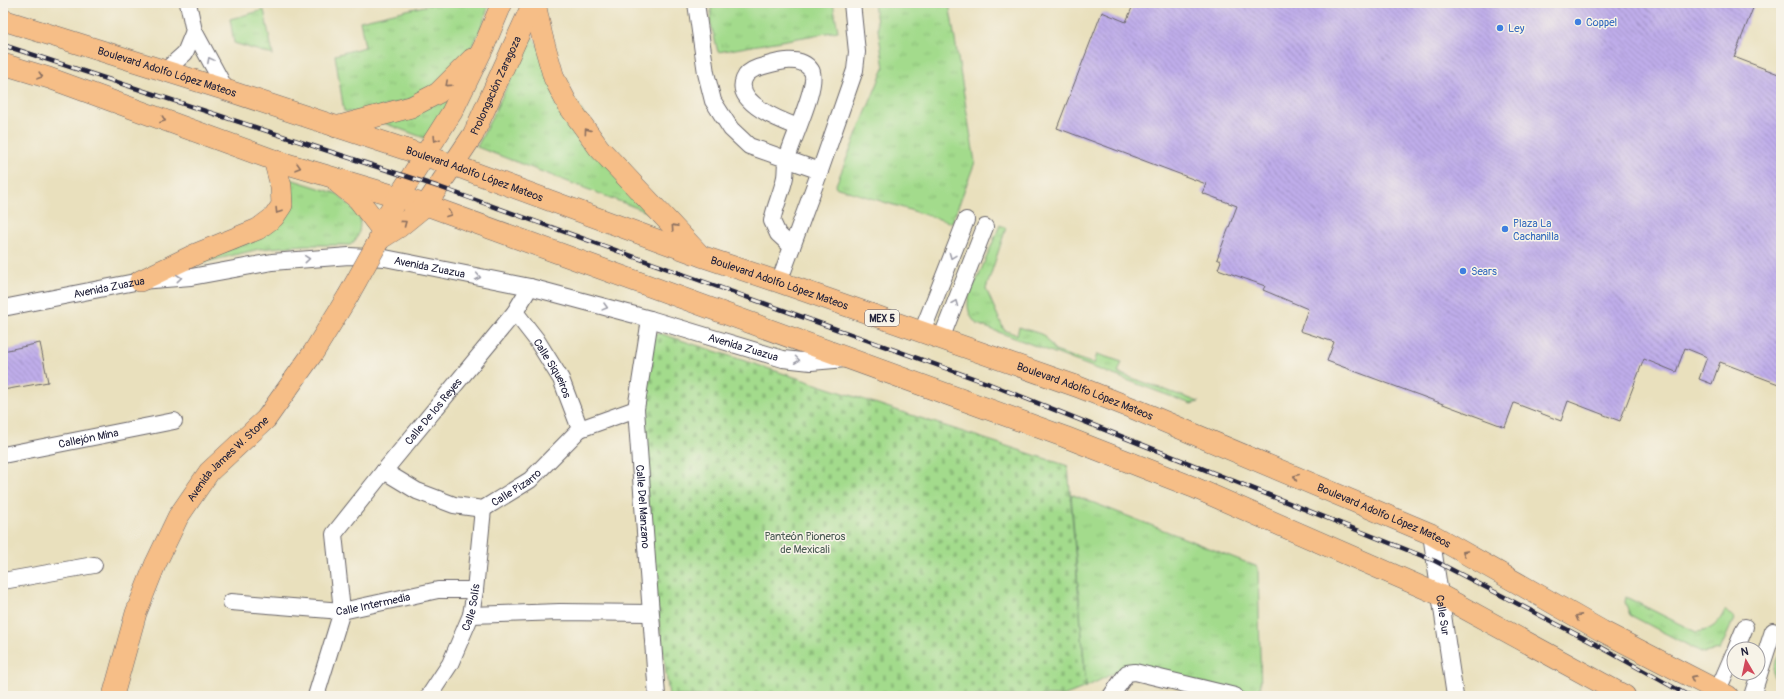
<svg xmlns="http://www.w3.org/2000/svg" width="1784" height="699" font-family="Pangolin,sans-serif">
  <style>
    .grass { fill: url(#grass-tufts); stroke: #627e64 }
    .cemetery { fill: url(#cemetery-stones); stroke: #627e64 }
    .building { fill: url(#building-back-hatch) }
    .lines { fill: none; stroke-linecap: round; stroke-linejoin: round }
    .minor-casing { stroke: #686468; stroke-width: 18 }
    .major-casing { stroke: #686468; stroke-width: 22 }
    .minor { stroke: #fff; stroke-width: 16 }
    .major { stroke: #f6be87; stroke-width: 21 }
    .rail-casing { stroke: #22223b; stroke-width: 4.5 }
    .rail { stroke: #f7f3e8; stroke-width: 3; stroke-dasharray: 9; stroke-linecap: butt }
    .major-bridge-casing { stroke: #686468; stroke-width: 22; stroke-linecap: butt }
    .major-bridge { stroke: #f6be87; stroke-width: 21 }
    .oneway { stroke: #9c9ca7 }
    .oneway2 { stroke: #8c7061 }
    .shop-dot { fill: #3f7fe0; stroke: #f7f3e8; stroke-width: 1.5 }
    .labels { text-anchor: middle; stroke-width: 3; stroke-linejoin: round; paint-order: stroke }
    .shield { fill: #f7f3e8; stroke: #62616f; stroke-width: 1 }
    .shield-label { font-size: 10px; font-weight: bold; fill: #22223b }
    .shop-label { font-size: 11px; fill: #366cbe; stroke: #f7f3e8; text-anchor: start }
    .street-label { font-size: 11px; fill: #22223b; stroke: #f7f3e8 }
    .park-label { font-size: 11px; fill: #495a53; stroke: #f7f3e8 }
  </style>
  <defs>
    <pattern id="grass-tufts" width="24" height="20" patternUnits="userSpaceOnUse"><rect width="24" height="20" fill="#a3db8c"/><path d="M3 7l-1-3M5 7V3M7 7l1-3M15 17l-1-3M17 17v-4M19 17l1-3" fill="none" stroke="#8cbc7a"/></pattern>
    <pattern id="cemetery-stones" width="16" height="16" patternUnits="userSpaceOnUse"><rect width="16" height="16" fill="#a3db8c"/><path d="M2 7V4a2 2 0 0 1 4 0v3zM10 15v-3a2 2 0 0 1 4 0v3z" fill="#8cbc7a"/></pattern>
    <pattern id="building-back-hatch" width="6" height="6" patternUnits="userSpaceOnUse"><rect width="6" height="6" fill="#bfadea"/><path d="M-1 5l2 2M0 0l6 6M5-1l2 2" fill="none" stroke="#9b8cbf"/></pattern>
  </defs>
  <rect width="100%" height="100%" fill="#f7f3e8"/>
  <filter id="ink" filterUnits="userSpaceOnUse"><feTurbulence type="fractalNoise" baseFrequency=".025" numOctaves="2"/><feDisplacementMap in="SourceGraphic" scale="8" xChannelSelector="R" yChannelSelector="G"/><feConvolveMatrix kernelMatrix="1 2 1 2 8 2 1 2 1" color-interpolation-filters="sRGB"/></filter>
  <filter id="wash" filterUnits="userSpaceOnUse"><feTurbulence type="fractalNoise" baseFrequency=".012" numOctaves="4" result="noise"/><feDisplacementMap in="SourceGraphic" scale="16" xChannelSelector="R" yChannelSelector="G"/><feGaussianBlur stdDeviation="0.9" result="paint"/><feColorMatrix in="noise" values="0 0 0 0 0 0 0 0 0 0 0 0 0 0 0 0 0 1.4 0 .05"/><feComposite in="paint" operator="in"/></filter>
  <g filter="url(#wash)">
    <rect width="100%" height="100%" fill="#e9e0bd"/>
    <g class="grass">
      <path d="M437,3H489C480,44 452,82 413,98C405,101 397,103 389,105C372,110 362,115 344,111L335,55L365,47L360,21Z"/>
      <path d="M712,3H833L838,31L718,52L710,21Z"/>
      <path d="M874,3H949L975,162L952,223L835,187L884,68Z"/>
      <path d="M264,10L273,55L234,43L230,19Z"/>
      <path d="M532,36L650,213L477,147Z"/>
      <path d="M466,76L427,139L381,122Z"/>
      <path d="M287,178L338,194L360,216C360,228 360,238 350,245H305L259,249L185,267L254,239Z"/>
      <path d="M1000,225L1006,228L986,289L1004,330L1017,335L1019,327L1044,335L1055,351L1094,364L1097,354L1122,362L1118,373L1199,402L1191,404L977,324C963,311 967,294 977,280Z"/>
      <path d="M1071,494L1258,567L1261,696L1133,667H1126L1086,687Z"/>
      <path d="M1626,597L1696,632C1712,631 1719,623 1725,610L1734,619L1720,650L1703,653L1630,615L1625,602Z"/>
      <path d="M1781,651V684C1766,674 1775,664 1781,651Z"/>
    </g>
    <path class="cemetery" d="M659,333L1068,466L1086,687L1063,696H669L652,568L641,410L651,335Z"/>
    <g id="blocks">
      <g class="building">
        <path d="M1134,3H1755L1734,57L1781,75V385L1720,362L1712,384L1699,379L1707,357L1685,348L1676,372L1644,359L1620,421L1568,401L1561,421L1514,403L1505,427L1327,361L1334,342L1300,331L1308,309L1263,290L1265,286L1218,269L1221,261L1217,259L1237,206L1202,193L1206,184L1057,128L1102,12L1126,22Z"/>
        <path d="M40,343L48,382L3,390V351Z"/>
      </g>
    </g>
  </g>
  <g filter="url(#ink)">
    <use href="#blocks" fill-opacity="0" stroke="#686468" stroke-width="1"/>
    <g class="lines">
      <defs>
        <g id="minor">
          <path d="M188,3L194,31L226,90"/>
          <path d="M696,3L706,73L713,101L731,129L749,146L820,171"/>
          <path d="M165,71L185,53L194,31"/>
          <path d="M792,247L778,234L772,221C775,206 782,192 785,177C786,171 785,165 787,159C791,142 820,82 811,70C799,53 772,64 757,68C751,70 746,74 744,79C734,103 782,121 798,127"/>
          <path d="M779,282L820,171L855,70L857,52L852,3"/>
          <path id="s1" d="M3,308L140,281L191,277L272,262L349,256L385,258L530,287L650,319L783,359L811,362L846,359"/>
          <path id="s2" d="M515,312L536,339L561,379L580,429"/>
          <path id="s3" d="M650,319L636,409L657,696"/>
          <path d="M922,332L966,220"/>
          <path d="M941,339L985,227"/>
          <path id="s4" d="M3,455L174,421"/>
          <path id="s5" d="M384,471L417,491L454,505L483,509L530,480L580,429L636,409"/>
          <path id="s6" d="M1431,534L1455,696"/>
          <path d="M3,581L94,565"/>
          <path id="s7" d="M231,602L342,611L438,590H475"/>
          <path d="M471,615L560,612L650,613"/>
          <path d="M1736,649L1745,627"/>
          <path d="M1718,690L1734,653"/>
          <path id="s8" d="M316,696L342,611L334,534L384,471L515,312L530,287"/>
          <path id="s9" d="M429,696L450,664L471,615L475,590L483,509"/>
          <path d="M1111,696L1127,673L1135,672L1235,696"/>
          <path d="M1752,696L1773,631"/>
        </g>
        <g id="major">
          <path d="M535,3L542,36L554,78L568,105L599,148L699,254"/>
          <path id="s10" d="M3,20L226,90L453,165L701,256L779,282L1076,386L1137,410L1431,534L1602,631L1728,696"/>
          <path d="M3,64L49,78L274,160L426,205L1065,437L1193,487L1440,595L1625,696"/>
          <path d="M336,127L411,107L438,93L472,59"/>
          <path d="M338,183L358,199L382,230"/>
          <path id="s11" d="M380,239L399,227L426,205L473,135L533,3"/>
          <path d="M378,242L387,215L452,112L484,46L502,3"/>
          <path d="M140,281L196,254L258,229L274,217L282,205L281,186L274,160"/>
          <path id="s12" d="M113,696L136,613L155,565L178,517L209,472L266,419L313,353L348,296"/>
        </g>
      </defs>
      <use href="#minor" class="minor-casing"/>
      <use href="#major" class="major-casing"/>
      <use href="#minor" class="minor"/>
      <use href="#major" class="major"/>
      <defs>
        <path id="rail" d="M3,45L439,187L987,383L1435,561L1597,645L1689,696"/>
      </defs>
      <use href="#rail" class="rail-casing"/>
      <use href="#rail" class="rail"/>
      <defs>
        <path id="major-bridge" d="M348,296L378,242"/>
      </defs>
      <use href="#major-bridge" class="major-bridge-casing"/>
      <use href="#major-bridge" class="major-bridge"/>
    </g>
    <defs><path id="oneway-chevron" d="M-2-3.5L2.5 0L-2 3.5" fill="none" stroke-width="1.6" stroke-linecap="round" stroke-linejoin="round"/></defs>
    <g class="oneway">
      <use href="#oneway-chevron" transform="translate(210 60) rotate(-118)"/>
      <use href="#oneway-chevron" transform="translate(952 256) rotate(111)"/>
      <use href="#oneway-chevron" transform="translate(307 259) rotate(-5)"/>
      <use href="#oneway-chevron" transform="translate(478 277) rotate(11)"/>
      <use href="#oneway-chevron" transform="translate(179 278) rotate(-5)"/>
      <use href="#oneway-chevron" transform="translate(955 303) rotate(-68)"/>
      <use href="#oneway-chevron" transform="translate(605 307) rotate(15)"/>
      <use href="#oneway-chevron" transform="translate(797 360) rotate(7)"/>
    </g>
    <g class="oneway2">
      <use href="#oneway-chevron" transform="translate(40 76) rotate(17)"/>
      <use href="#oneway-chevron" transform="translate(448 84) rotate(138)"/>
      <use href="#oneway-chevron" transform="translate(163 120) rotate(20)"/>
      <use href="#oneway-chevron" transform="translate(587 131) rotate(-126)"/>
      <use href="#oneway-chevron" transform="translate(436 139) rotate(122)"/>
      <use href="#oneway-chevron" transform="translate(298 167) rotate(16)"/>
      <use href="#oneway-chevron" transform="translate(278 211) rotate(122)"/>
      <use href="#oneway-chevron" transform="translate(449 214) rotate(20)"/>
      <use href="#oneway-chevron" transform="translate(404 223) rotate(-37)"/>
      <use href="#oneway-chevron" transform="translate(674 227) rotate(-132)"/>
      <use href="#oneway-chevron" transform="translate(1296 477) rotate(-157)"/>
      <use href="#oneway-chevron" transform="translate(1465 553) rotate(-151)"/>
      <use href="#oneway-chevron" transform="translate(1578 617) rotate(-151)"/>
      <use href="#oneway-chevron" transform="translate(1693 678) rotate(-153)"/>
    </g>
  </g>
  <g class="shop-dot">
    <circle cx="1578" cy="22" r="4"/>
    <circle cx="1500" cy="28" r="4"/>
    <circle cx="1505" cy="229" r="4"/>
    <circle cx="1463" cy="271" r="4"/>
  </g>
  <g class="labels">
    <rect class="shield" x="865" y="310" width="34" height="16" rx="3"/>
    <g class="shield-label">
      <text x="882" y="322">MEX 5</text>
    </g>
    <g class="shop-label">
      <text x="1586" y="26">Coppel</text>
      <text x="1508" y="32">Ley</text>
      <text x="1513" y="227">Plaza La<tspan x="1513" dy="13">Cachanilla</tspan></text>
      <text x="1471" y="275">Sears</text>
    </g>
    <g class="street-label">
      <text dy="4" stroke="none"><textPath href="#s10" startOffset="172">Boulevard Adolfo López Mateos</textPath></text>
      <text dy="4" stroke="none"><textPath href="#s11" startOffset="196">Prolongación Zaragoza</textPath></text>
      <text dy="4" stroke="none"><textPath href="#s10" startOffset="496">Boulevard Adolfo López Mateos</textPath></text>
      <text dy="4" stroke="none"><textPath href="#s1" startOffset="432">Avenida Zuazua</textPath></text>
      <text dy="4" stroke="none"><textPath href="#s10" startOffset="820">Boulevard Adolfo López Mateos</textPath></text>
      <text dy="4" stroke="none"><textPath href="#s1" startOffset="108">Avenida Zuazua</textPath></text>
      <text dy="4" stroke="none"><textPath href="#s1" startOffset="756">Avenida Zuazua</textPath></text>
      <text dy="4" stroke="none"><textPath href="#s2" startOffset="68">Calle Siqueiros</textPath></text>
      <text dy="4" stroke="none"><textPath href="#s10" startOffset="1144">Boulevard Adolfo López Mateos</textPath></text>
      <text dy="4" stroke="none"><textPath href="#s8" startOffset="324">Calle De los Reyes</textPath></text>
      <text dy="4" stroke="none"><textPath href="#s4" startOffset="87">Callejón Mina</textPath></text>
      <text dy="4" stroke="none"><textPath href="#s12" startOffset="268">Avenida James W. Stone</textPath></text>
      <text dy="4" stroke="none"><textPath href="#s5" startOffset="147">Calle Pizarro</textPath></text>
      <text dy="4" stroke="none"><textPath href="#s3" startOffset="189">Calle Del Manzano</textPath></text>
      <text dy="4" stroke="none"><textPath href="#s10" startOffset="1468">Boulevard Adolfo López Mateos</textPath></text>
      <text dy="4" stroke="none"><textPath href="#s7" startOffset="143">Calle Intermedia</textPath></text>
      <text dy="4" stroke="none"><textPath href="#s9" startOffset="99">Calle Solís</textPath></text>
      <text dy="4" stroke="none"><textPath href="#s6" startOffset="82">Calle Sur</textPath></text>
    </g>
    <g class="park-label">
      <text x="805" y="540">Panteón Pioneros<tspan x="805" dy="13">de Mexicali</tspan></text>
    </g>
  </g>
  <rect width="1784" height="699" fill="none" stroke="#f7f3e8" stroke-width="16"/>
  <g transform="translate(1746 661) rotate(351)"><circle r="19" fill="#f7f3e8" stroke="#a29fa3"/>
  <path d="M0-3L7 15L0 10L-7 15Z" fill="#d1495b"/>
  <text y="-6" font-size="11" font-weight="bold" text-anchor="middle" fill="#22223b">N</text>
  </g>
</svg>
